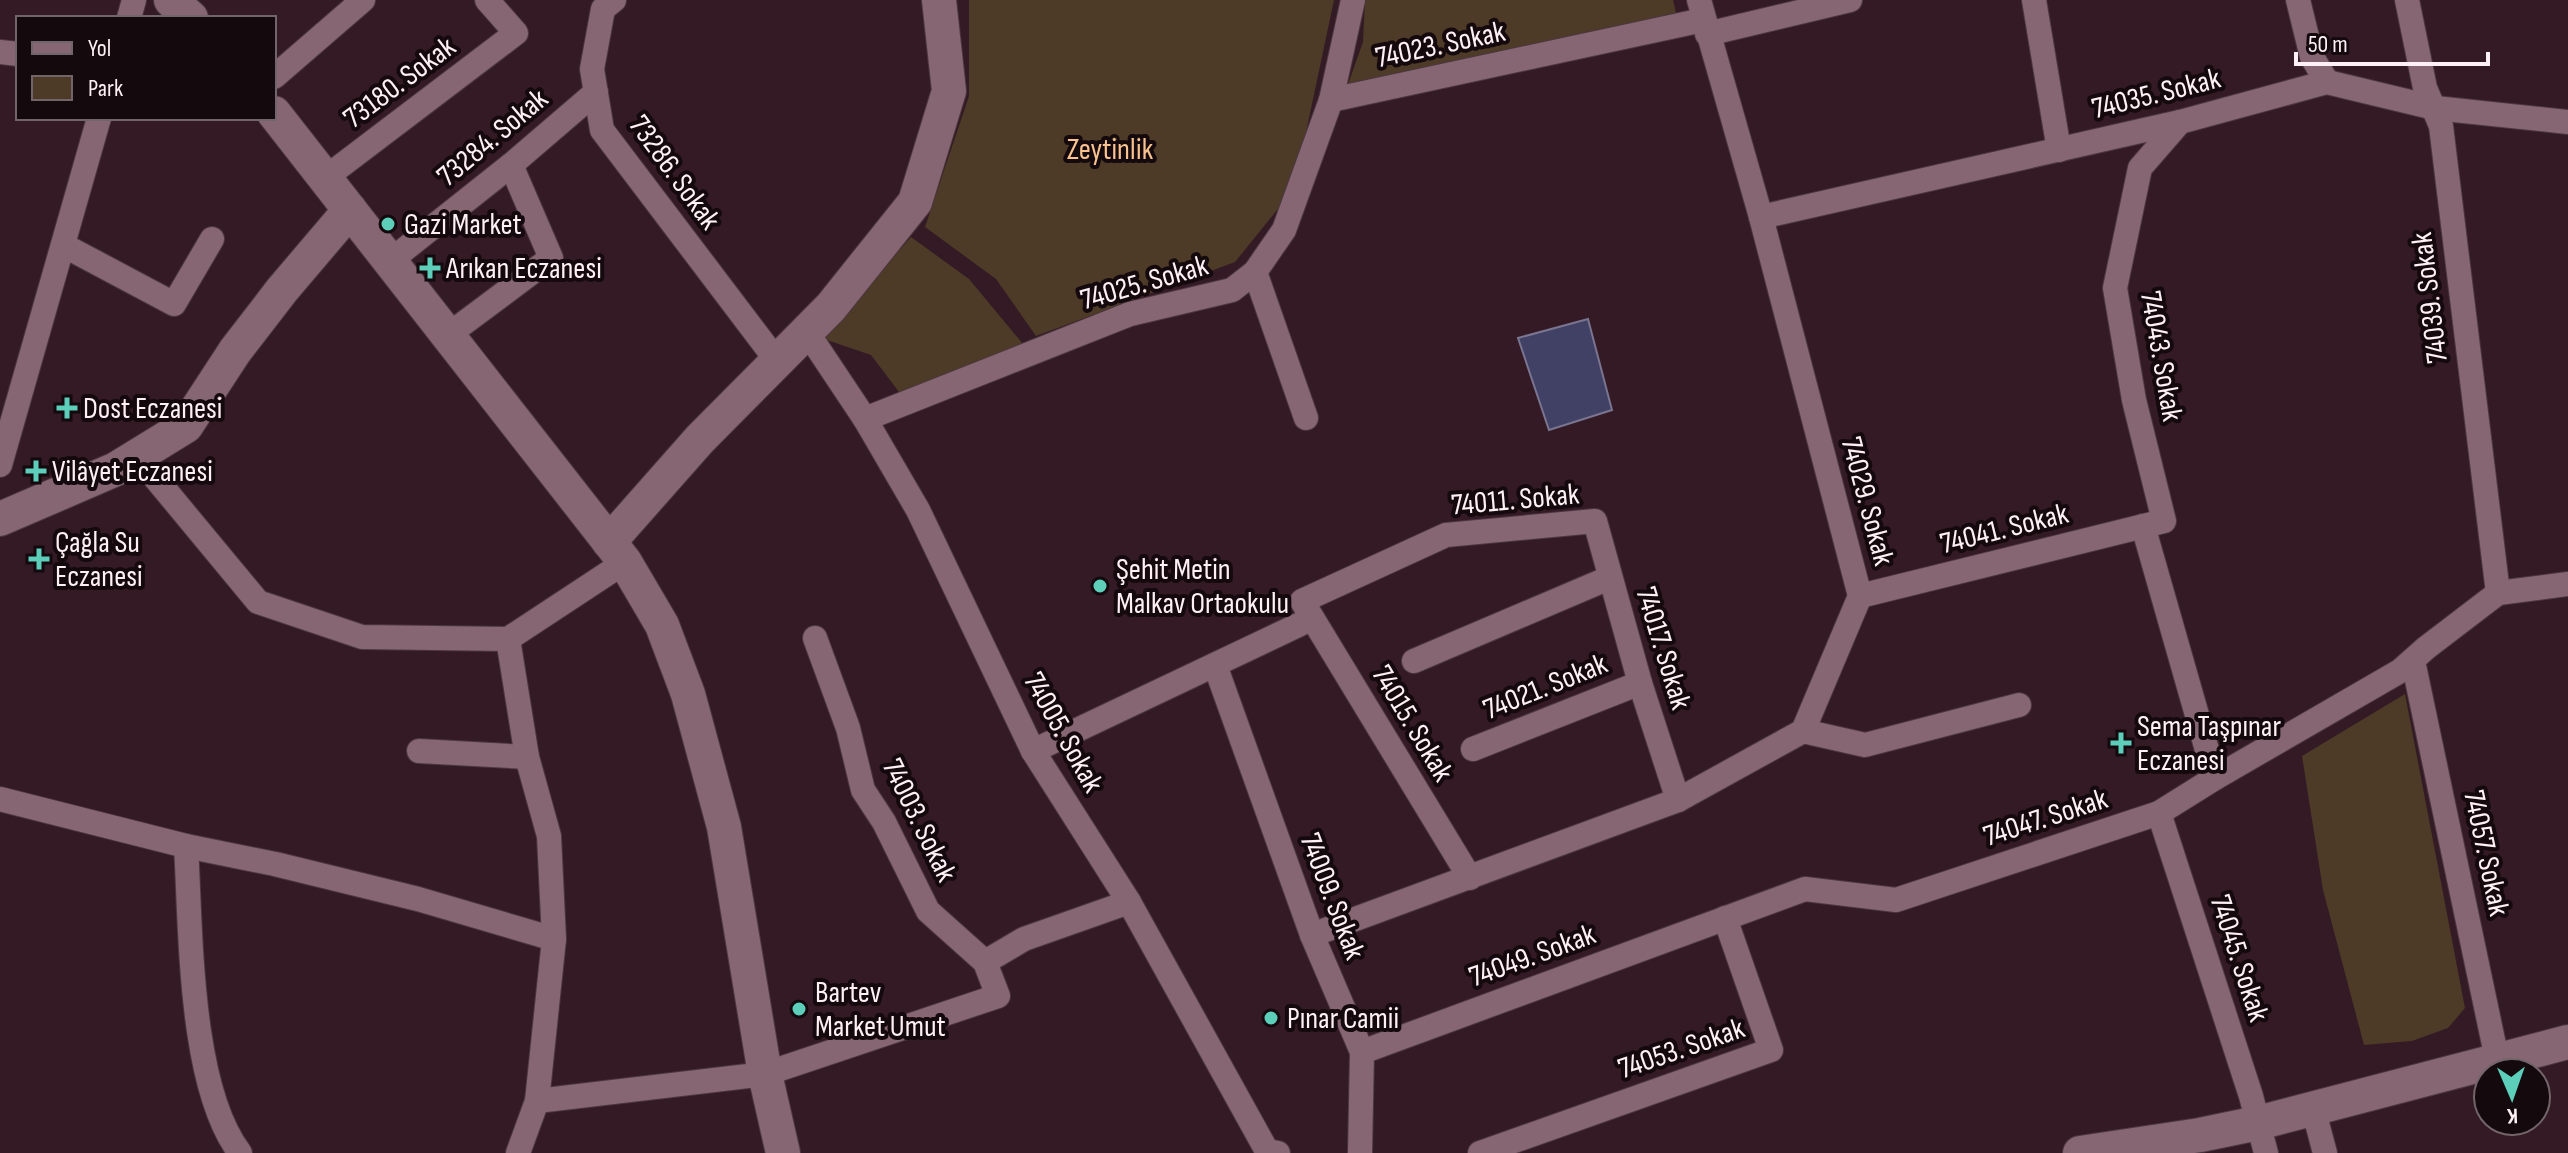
<svg xmlns="http://www.w3.org/2000/svg" width="2568" height="1153" font-family="'Sofia Sans Condensed',sans-serif">
  <style>
    .green { fill: #4d3a27 }
    .water { fill: #414065; stroke: #7a7590; stroke-width: 2 }
    .lines { fill: none; stroke-linecap: round; stroke-linejoin: round }
    .street-casing { stroke: #4c3841; stroke-width: 26 }
    .secondary-casing { stroke: #4c3841; stroke-width: 36 }
    .street { stroke: #856672; stroke-width: 24 }
    .secondary { stroke: #856672; stroke-width: 34 }
    .poi-dot { fill: #5cceba; stroke: #14090d; stroke-width: 3 }
    .labels { text-anchor: middle; stroke-width: 8; stroke-linejoin: round; paint-order: stroke }
    .street-label { font-size: 30px; fill: #fff0f5; stroke: #14090d }
    .park-label { font-size: 30px; fill: #f9c28e; stroke: #14090d }
    .poi-label { font-size: 30px; fill: #fff0f5; stroke: #14090d; text-anchor: start }
  </style>
  <rect width="100%" height="100%" fill="#341a25"/>
  <g class="green">
    <path d="M969,0H1334L1294,189L1235,262L1036,336L996,279L925,227L969,96Z"/>
    <path d="M1365,0H1673L1676,13L1347,87L1363,42Z"/>
    <path d="M911,237L969,279L1023,344L902,396L871,355L821,338Z"/>
    <path d="M2405,694L2465,1008L2448,1028L2412,1041L2364,1045L2323,890L2302,756Z"/>
  </g>
  <path class="water" d="M1588,319L1612,410L1549,430L1518,338Z"/>
  <g class="lines">
    <defs>
      <g id="street">
        <path d="M614,0L603,9L592,69L602,130L777,361"/>
        <path d="M2034,0L2059,150"/>
        <path d="M2298,0L2312,57L2327,82"/>
        <path d="M2407,0L2425,88L2441,126L2498,593"/>
        <path d="M129,18L134,0"/>
        <path d="M1707,34L1850,0"/>
        <path d="M0,52L18,54"/>
        <path d="M274,77L363,0"/>
        <path d="M1331,100L1703,20"/>
        <path d="M325,178L516,33L487,0"/>
        <path d="M1761,217L2180,122L2327,82L2435,108L2568,122"/>
        <path d="M63,245L174,304L212,239"/>
        <path d="M390,261L511,165L596,92"/>
        <path d="M1255,272L1306,418"/>
        <path d="M807,332L865,419L918,510L1033,751L1129,902L1267,1151L1278,1153"/>
        <path d="M448,335L551,258L511,165"/>
        <path d="M865,419L1130,314L1232,290L1255,272L1284,230L1331,100L1353,0"/>
        <path d="M137,456L258,602L362,637L508,639"/>
        <path d="M0,465L99,118"/>
        <path d="M2143,526L2215,778"/>
        <path d="M1860,596L2164,521L2134,400L2115,288L2140,168L2180,122"/>
        <path d="M815,638L848,728L863,790L884,822L928,911L985,962"/>
        <path d="M1414,661L1609,578"/>
        <path d="M2413,661L2497,1059"/>
        <path d="M1215,665L1312,935L1362,1052L1360,1153"/>
        <path d="M1803,731L1865,745L2019,705"/>
        <path d="M1473,749L1640,683"/>
        <path d="M419,751L527,757"/>
        <path d="M1033,751L1311,619"/>
        <path d="M0,799L186,846L275,864L418,899L554,939"/>
        <path d="M2159,813L2251,1096L2266,1153"/>
        <path d="M186,846C191,930 189,1086 240,1153"/>
        <path d="M1470,878L1302,601L1446,535L1595,521L1640,683L1678,800"/>
        <path d="M1312,935L1678,800L1803,731L1860,596L1761,217L1699,0"/>
        <path d="M1362,1052L1805,889L1896,900L2159,813L2215,778L2400,671L2426,648L2498,593L2568,584"/>
        <path d="M537,1101L765,1074L998,996L985,962L1024,939L1129,902"/>
        <path d="M2313,1108L2325,1153"/>
        <path d="M518,1153L537,1101L554,939L549,836L527,757L508,639L625,562"/>
        <path d="M1480,1153L1771,1050L1725,918"/>
      </g>
      <g id="secondary">
        <path d="M171,0L191,18"/>
        <path d="M274,113L625,562L662,625L688,694L724,827L765,1074L783,1153"/>
        <path d="M0,519L116,469L186,426L235,351L282,290L350,210"/>
        <path d="M609,542L700,439L831,307L915,202L949,91L939,0"/>
        <path d="M2080,1153L2200,1135L2258,1123L2568,1042"/>
      </g>
    </defs>
    <use href="#street" class="street-casing"/>
    <use href="#secondary" class="secondary-casing"/>
    <use href="#street" class="street"/>
    <use href="#secondary" class="secondary"/>
  </g>
  <g class="poi-dot">
    <circle cx="388" cy="224" r="8"/>
    <path d="M426 256h8v8h8v8h-8v8h-8v-8h-8v-8h8z"/>
    <path d="M63 396h8v8h8v8h-8v8h-8v-8h-8v-8h8z"/>
    <path d="M32 459h8v8h8v8h-8v8h-8v-8h-8v-8h8z"/>
    <path d="M35 547h8v8h8v8h-8v8h-8v-8h-8v-8h8z"/>
    <circle cx="1100" cy="586" r="8"/>
    <path d="M2117 731h8v8h8v8h-8v8h-8v-8h-8v-8h8z"/>
    <circle cx="799" cy="1009" r="8"/>
    <circle cx="1271" cy="1018" r="8"/>
  </g>
  <g class="labels">
    <g class="street-label">
      <text transform="translate(1440 44) rotate(-12)" y="10">74023. Sokak</text>
      <text transform="translate(399 82) rotate(-37)" y="10">73180. Sokak</text>
      <text transform="translate(2156 93) rotate(-14)" y="10">74035. Sokak</text>
      <text transform="translate(492 137) rotate(-40)" y="10">73284. Sokak</text>
      <text transform="translate(675 172) rotate(54)" y="10">73286. Sokak</text>
      <text transform="translate(1144 282) rotate(-16)" y="10">74025. Sokak</text>
      <text transform="translate(2429 298) rotate(-97)" y="10">74039. Sokak</text>
      <text transform="translate(2162 356) rotate(80)" y="10">74043. Sokak</text>
      <text transform="translate(1515 499) rotate(-5)" y="10">74011. Sokak</text>
      <text transform="translate(1868 501) rotate(75)" y="10">74029. Sokak</text>
      <text transform="translate(2004 528) rotate(-14)" y="10">74041. Sokak</text>
      <text transform="translate(1664 648) rotate(73)" y="10">74017. Sokak</text>
      <text transform="translate(1545 686) rotate(-22)" y="10">74021. Sokak</text>
      <text transform="translate(1413 723) rotate(59)" y="10">74015. Sokak</text>
      <text transform="translate(1064 732) rotate(61)" y="10">74005. Sokak</text>
      <text transform="translate(2045 817) rotate(-18)" y="10">74047. Sokak</text>
      <text transform="translate(920 820) rotate(64)" y="10">74003. Sokak</text>
      <text transform="translate(2487 853) rotate(78)" y="10">74057. Sokak</text>
      <text transform="translate(1333 896) rotate(69)" y="10">74009. Sokak</text>
      <text transform="translate(1532 955) rotate(-20)" y="10">74049. Sokak</text>
      <text transform="translate(2240 958) rotate(72)" y="10">74045. Sokak</text>
      <text transform="translate(1681 1048) rotate(-19)" y="10">74053. Sokak</text>
    </g>
    <g class="park-label">
      <text x="1110" y="159">Zeytinlik</text>
    </g>
    <g class="poi-label">
      <text x="404" y="234">Gazi Market</text>
      <text x="446" y="278">Arıkan Eczanesi</text>
      <text x="83" y="418">Dost Eczanesi</text>
      <text x="52" y="481">Vilâyet Eczanesi</text>
      <text x="55" y="552">Çağla Su<tspan x="55" dy="34">Eczanesi</tspan></text>
      <text x="1116" y="579">Şehit Metin<tspan x="1116" dy="34">Malkav Ortaokulu</tspan></text>
      <text x="2137" y="736">Sema Taşpınar<tspan x="2137" dy="34">Eczanesi</tspan></text>
      <text x="815" y="1002">Bartev<tspan x="815" dy="34">Market Umut</tspan></text>
      <text x="1287" y="1028">Pınar Camii</text>
    </g>
  </g>
  <rect x="16" y="16" width="260" height="104" fill="#14090d" stroke="#72656a" stroke-width="2"/>
  <rect x="32" y="42" width="40" height="12" fill="#856672" stroke="#72656a" stroke-width="2"/>
  <text x="88" y="56" font-size="24" fill="#fff0f5">Yol</text>
  <rect x="32" y="76" width="40" height="24" fill="#4d3a27" stroke="#72656a" stroke-width="2"/>
  <text x="88" y="96" font-size="24" fill="#fff0f5">Park</text>
  <g transform="translate(2512 1097) rotate(178)"><circle r="38" fill="#14090d" stroke="#72656a" stroke-width="2"/>
  <path d="M0-6L14 30L0 20L-14 30Z" fill="#5cceba"/>
  <text y="-12" font-size="22" font-weight="bold" text-anchor="middle" fill="#fff0f5">K</text>
  </g>
  <path d="M2296 52v12h192v-12" fill="none" stroke="#fff0f5" stroke-width="4"/>
  <text x="2308" y="52" font-size="24" fill="#fff0f5" stroke="#14090d" stroke-width="6" paint-order="stroke">50 m</text>
</svg>
